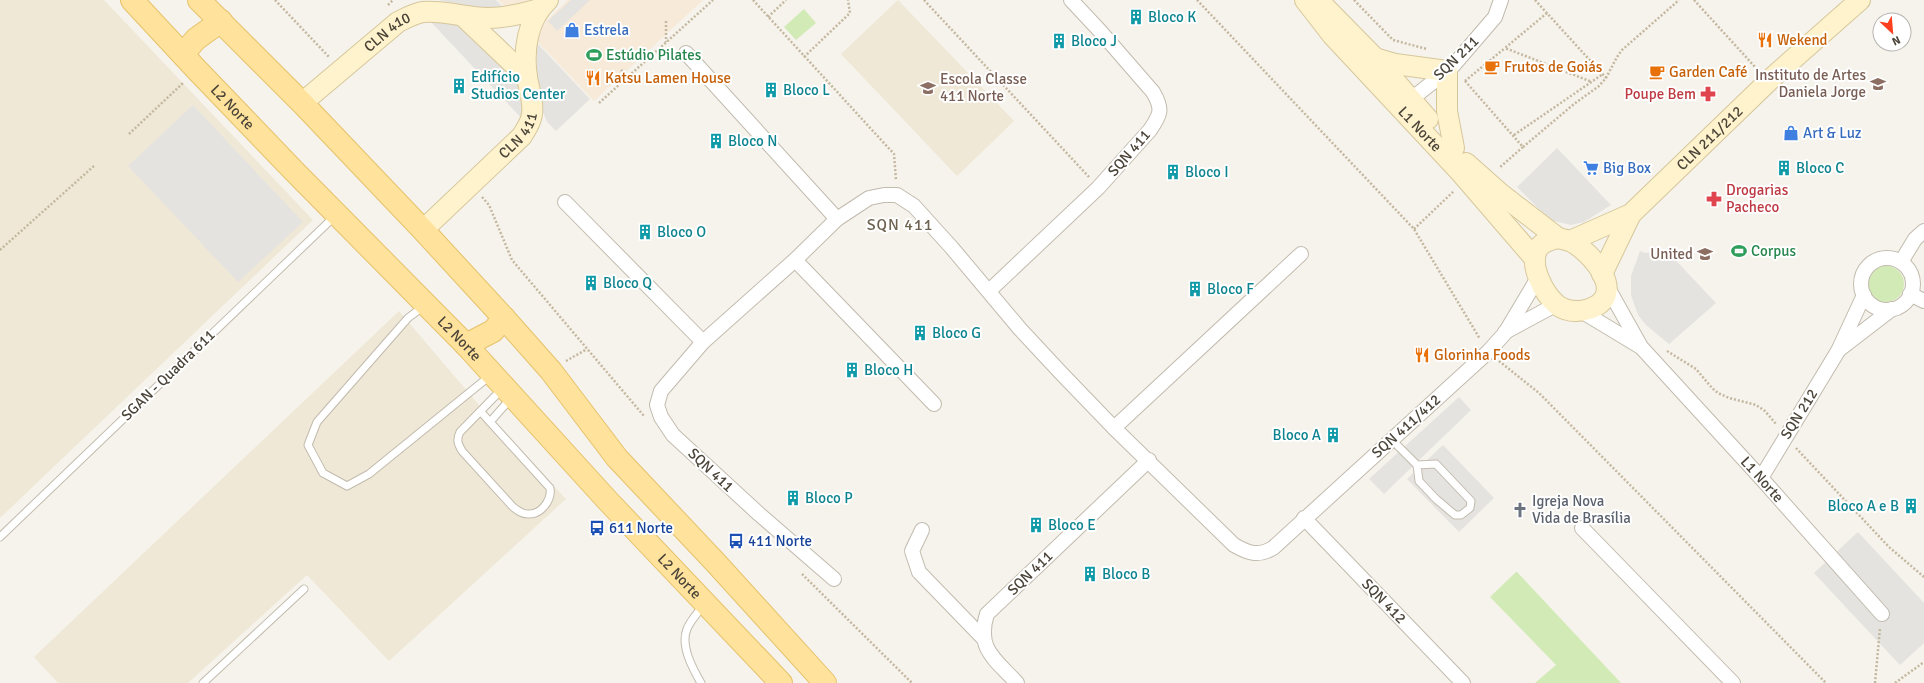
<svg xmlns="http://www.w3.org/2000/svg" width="1924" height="683" font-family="Signika,sans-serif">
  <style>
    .commercial { fill: #f7ead8 }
    .education { fill: #efe8d6 }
    .green { fill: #d2eab5 }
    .parking { fill: #e5e3e0 }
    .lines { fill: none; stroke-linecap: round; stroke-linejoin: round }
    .lane-casing { stroke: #c2bbae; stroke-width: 9 }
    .street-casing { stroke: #c2bbae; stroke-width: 16 }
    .secondary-casing { stroke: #d6c79b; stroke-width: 22 }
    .primary-casing { stroke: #e6c16a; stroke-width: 24 }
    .path { stroke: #c4b79f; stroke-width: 2.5; stroke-dasharray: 2 2; stroke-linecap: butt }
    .lane { stroke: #fff; stroke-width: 7 }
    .street { stroke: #fff; stroke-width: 14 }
    .secondary { stroke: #fff3cd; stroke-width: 20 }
    .primary { stroke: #ffe39c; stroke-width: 22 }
    .labels { text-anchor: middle; stroke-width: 4; stroke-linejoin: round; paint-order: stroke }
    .culture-label { font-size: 15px; fill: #0d838f; stroke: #fff; text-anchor: start }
    .shop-label { font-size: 15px; fill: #366cbe; stroke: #fff; text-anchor: start }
    .street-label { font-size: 15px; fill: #4b4439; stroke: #fff }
    .food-label { font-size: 15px; fill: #c56008; stroke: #fff; text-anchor: start }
    .leisure-label { font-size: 15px; fill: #27864d; stroke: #fff; text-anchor: start }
    .education-label { font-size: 15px; fill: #785e54; stroke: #fff; text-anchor: end }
    .health-label { font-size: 15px; fill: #be3a42; stroke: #fff; text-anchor: end }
    .worship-label { font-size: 15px; fill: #5b616d; stroke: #fff; text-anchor: start }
    .transit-label { font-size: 15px; fill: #164399; stroke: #fff; text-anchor: start }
    .neighbourhood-label { font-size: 16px; letter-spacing: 1px; fill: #6e6250; stroke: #fff }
  </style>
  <rect width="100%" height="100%" fill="#f6f3ec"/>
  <g class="commercial">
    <path d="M498,0H529L508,10Z"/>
    <path d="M568,0H703L594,101L536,40L547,20Z"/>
  </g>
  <g class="education">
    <path d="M0,0H104L313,220L0,518Z"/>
    <path d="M898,0L1014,121L957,176L841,54Z"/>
    <path d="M399,311L485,412L566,499L389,661L307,575L188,683H58L34,657Z"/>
  </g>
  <g class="green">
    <path d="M804,9L816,23L796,40L784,27Z"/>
    <circle cx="1886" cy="284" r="18"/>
    <path d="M1516,572H1517L1621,683H1535L1556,665L1490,597Z"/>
  </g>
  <g class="parking">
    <path d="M438,0H496L507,11H492Z"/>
    <path d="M571,0H590L557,31L548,21Z"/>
    <path d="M429,20L471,28L516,72L525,122Z"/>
    <path d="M536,42L590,99L556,131L547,122L541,107L537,82Z"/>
    <path d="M193,105L303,222L238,282L128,166Z"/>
    <path d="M1557,148L1611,205L1584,222L1571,225L1554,221L1541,211L1517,187Z"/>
    <path d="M1665,249L1716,303L1669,344L1646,325L1638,315L1631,295V276L1640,251L1646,253Z"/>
    <path d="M1459,397L1471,410L1384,494L1369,479Z"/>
    <path d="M1443,445L1494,498L1459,532L1407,479Z"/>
    <path d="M1858,532L1924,603V643L1900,665L1814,573Z"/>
  </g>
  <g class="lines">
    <defs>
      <g id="lane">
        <path d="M424,306L408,318L317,422L308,445L323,473L347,486L369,474L491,375"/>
        <path d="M481,412L550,488C552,500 541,515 528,514C522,514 518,511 513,507L462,451C458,444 456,440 460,432L502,389"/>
        <path d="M490,422L511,398"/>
        <path d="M1391,439L1417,465L1419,481L1436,499L1455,515H1461L1470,508L1471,501L1436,464L1417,465"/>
        <path d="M0,537L335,216"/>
        <path d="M203,683L304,589"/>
        <path d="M701,683C693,669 680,646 687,629C690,621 698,613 703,605"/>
      </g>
      <g id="street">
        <path d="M686,53L837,219"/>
        <path d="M1405,104L1452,67L1495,17L1501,0"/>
        <path d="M565,202L703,342"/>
        <circle cx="1887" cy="284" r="26"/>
        <path d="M795,260L934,404"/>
        <path d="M1901,262L1915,239L1924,231"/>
        <path id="s1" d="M1608,288L1641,347L1761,478L1882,614"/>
        <path d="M989,291L1098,188L1150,130C1161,114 1163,109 1153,92L1100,31L1071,0"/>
        <path d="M1910,294L1924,301"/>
        <path d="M1581,311L1639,346"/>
        <path d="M1505,332L1557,304"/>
        <path d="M1840,349L1892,309"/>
        <path d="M1114,428L1301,254"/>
        <path d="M1761,478L1838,351L1864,295"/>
        <path d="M1304,518L1463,683"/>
        <path d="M1582,528L1733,683"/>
        <path d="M922,530L912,551L919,572L983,638"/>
        <path d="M834,579L759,514L673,435L661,417L657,405L661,391L703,342L795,260L837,219L869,198L884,195H897L914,206L952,248L1020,329L1061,373L1114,428L1234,545C1248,553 1258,557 1273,548L1488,352L1505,333L1539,276"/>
        <path d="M1017,683C995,659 976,649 987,614L1149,460"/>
      </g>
      <g id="secondary">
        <path id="s2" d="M1305,0L1333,36L1461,173L1535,259"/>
        <path d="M1318,0L1375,58L1428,119"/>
        <path d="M463,16L527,77"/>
        <path d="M1375,58L1395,64L1447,71V111L1454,148"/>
        <path id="s3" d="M302,103L398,22C406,18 415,13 423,12C445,10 466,18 488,18C506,18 522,14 539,9"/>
        <path d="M1466,163L1501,194L1558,238"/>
        <path id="s4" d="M423,230L522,136C526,129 531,123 532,114C534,102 529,90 527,77C523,50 527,20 548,0"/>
        <path d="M1558,238C1562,239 1566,240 1570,241C1592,252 1629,296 1589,309C1579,312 1567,312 1557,305C1544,294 1527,263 1539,247C1544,241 1551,240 1558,238Z"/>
        <path id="s5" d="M1570,241L1631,214L1774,76L1860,0"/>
        <path d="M1602,274L1631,214"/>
      </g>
      <g id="primary">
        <path id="s6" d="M132,0L197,70L294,171L466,345L608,501L781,683"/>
        <path d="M199,0L302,103L423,230L504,318L551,371L617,458L716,563L825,683"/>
        <path d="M183,54L196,39L221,21"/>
        <path d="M466,345L493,331L504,318"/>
      </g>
    </defs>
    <use href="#lane" class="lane-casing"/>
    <use href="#street" class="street-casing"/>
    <use href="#secondary" class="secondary-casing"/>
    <use href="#primary" class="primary-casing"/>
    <g class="path">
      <path d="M275,0L329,57"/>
      <path d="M753,0L894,154L896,180"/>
      <path d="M924,0L1089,177"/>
      <path d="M1197,0L1414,229L1480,339"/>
      <path d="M1354,0L1393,40L1427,49"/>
      <path d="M1535,0L1606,78"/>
      <path d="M1694,0L1756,68"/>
      <path d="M388,5L393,0"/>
      <path d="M1547,13L1505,48L1592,82"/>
      <path d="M768,17L786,0"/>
      <path d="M666,21V42"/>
      <path d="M804,57L850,13L848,0"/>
      <path d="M621,70L628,77"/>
      <path d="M1465,81L1523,147L1499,168"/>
      <path d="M1465,81L1505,48"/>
      <path d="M599,103L713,0"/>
      <path d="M129,134L183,83"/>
      <path d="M1514,135L1603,74"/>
      <path d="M1523,147L1574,104L1599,86L1606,78L1617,57L1622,50L1679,0"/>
      <path d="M482,197L489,205L512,260L644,416"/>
      <path d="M1414,229L1454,191"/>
      <path d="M0,250L95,165"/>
      <path d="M1667,351L1696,369L1712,388L1718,393L1729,398L1756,405L1765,411L1776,424"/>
      <path d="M566,361L587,349"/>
      <path d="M1499,361L1539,393L1826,683"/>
      <path d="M1796,448L1889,547L1924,577"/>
      <path d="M802,574L912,683"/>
      <path d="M1875,683L1880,628"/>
      <path d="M1895,683L1924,662"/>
    </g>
    <use href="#lane" class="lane"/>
    <use href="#street" class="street"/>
    <use href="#secondary" class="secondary"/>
    <use href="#primary" class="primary"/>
  </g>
  <defs>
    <symbol id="building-bare" viewBox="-9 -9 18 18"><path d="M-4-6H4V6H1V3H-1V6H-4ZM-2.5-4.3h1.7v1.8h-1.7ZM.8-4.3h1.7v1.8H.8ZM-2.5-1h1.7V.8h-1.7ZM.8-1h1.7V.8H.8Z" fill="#0f9aa8" stroke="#fff" stroke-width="2.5" paint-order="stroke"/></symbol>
    <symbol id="shop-bare" viewBox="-9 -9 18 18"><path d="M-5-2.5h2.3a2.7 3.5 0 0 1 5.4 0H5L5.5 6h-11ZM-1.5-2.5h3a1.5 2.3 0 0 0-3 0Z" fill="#3f7fe0" stroke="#fff" stroke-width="2.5" paint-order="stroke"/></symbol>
    <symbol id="restaurant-bare" viewBox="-9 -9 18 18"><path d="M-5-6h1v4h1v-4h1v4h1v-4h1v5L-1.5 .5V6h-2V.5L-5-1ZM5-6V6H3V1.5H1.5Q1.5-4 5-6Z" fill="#e8710a" stroke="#fff" stroke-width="2.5" paint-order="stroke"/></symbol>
    <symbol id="stadium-bare" viewBox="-9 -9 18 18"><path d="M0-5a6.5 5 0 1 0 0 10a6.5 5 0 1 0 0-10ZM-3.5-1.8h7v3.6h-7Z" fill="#2e9e5b" stroke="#fff" stroke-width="2.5" paint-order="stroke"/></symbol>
    <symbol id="cafe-bare" viewBox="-9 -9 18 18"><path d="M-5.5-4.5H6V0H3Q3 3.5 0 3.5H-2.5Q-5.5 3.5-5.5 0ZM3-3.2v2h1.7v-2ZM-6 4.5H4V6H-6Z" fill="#e8710a" stroke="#fff" stroke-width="2.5" paint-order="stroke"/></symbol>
    <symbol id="university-bare" viewBox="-9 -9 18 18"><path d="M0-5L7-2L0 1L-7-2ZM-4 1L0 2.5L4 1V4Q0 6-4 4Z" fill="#8d6e63" stroke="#fff" stroke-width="2.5" paint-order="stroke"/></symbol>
    <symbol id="school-bare" viewBox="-9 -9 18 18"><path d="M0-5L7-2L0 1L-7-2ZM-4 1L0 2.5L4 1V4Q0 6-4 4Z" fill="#8d6e63" stroke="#fff" stroke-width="2.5" paint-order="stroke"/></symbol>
    <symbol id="pharmacy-bare" viewBox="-9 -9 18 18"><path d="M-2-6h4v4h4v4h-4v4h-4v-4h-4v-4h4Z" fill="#e0444e" stroke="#fff" stroke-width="2.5" paint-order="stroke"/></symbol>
    <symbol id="supermarket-bare" viewBox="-9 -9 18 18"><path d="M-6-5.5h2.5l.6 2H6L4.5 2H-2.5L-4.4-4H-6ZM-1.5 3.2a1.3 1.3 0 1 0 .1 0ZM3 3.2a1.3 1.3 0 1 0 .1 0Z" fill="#3f7fe0" stroke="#fff" stroke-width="2.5" paint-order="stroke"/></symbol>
    <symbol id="church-bare" viewBox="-9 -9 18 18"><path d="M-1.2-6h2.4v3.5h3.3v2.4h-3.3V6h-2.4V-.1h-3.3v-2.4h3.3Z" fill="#6b7280" stroke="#fff" stroke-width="2.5" paint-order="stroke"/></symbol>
    <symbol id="bus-bare" viewBox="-9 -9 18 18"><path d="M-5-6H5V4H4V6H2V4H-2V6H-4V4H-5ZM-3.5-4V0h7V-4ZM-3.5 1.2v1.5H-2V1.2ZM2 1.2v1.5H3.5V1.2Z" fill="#1a4fb4" stroke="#fff" stroke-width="2.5" paint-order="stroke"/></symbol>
  </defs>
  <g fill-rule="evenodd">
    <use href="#building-bare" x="1125" y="6" width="22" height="22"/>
    <use href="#shop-bare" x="561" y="19" width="22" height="22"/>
    <use href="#restaurant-bare" x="1754" y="29" width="22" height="22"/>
    <use href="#building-bare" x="1048" y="30" width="22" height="22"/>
    <use href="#stadium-bare" x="583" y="44" width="22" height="22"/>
    <use href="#cafe-bare" x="1481" y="56" width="22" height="22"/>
    <use href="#cafe-bare" x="1646" y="61" width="22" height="22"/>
    <use href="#restaurant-bare" x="582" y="67" width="22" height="22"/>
    <use href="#university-bare" x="1867" y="73" width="22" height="22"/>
    <use href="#building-bare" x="448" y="75" width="22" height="22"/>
    <use href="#school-bare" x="917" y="77" width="22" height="22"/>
    <use href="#building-bare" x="760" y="79" width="22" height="22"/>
    <use href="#pharmacy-bare" x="1697" y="83" width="22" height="22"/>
    <use href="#shop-bare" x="1780" y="122" width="22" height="22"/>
    <use href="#building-bare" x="705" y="130" width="22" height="22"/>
    <use href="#supermarket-bare" x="1580" y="157" width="22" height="22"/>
    <use href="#building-bare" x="1773" y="157" width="22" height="22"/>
    <use href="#building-bare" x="1162" y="161" width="22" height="22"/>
    <use href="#pharmacy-bare" x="1703" y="188" width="22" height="22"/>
    <use href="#building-bare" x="634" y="221" width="22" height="22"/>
    <use href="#stadium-bare" x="1728" y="240" width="22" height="22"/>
    <use href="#school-bare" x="1694" y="243" width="22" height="22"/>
    <use href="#building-bare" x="580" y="272" width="22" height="22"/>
    <use href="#building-bare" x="1184" y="278" width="22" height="22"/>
    <use href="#building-bare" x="909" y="322" width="22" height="22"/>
    <use href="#restaurant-bare" x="1411" y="344" width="22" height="22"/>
    <use href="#building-bare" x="841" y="359" width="22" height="22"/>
    <use href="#building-bare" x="1322" y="424" width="22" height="22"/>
    <use href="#building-bare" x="782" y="487" width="22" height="22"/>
    <use href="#building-bare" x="1900" y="495" width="22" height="22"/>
    <use href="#church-bare" x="1509" y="499" width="22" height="22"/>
    <use href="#building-bare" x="1025" y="514" width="22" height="22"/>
    <use href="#bus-bare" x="586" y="517" width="22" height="22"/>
    <use href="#bus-bare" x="725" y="530" width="22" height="22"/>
    <use href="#building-bare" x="1079" y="563" width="22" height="22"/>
  </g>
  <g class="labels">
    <g class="culture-label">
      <text x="1148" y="22">Bloco K</text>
      <text x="1071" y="46">Bloco J</text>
      <text x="471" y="82">Edifício<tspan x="471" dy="17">Studios Center</tspan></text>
      <text x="783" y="95">Bloco L</text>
      <text x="728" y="146">Bloco N</text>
      <text x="1796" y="173">Bloco C</text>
      <text x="1185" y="177">Bloco I</text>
      <text x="657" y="237">Bloco O</text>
      <text x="603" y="288">Bloco Q</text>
      <text x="1207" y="294">Bloco F</text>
      <text x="932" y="338">Bloco G</text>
      <text x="864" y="375">Bloco H</text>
      <text x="1321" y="440" text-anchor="end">Bloco A</text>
      <text x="805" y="503">Bloco P</text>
      <text x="1899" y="511" text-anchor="end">Bloco A e B</text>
      <text x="1048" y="530">Bloco E</text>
      <text x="1102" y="579">Bloco B</text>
    </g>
    <g class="shop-label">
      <text x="584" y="35">Estrela</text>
      <text x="1803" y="138">Art &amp; Luz</text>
      <text x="1603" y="173">Big Box</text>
    </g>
    <g class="street-label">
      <text dy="5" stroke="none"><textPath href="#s3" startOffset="111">CLN 410</textPath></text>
      <text transform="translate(1456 58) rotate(-44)" y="5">SQN 211</text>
      <text dy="5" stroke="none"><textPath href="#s6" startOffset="147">L2 Norte</textPath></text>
      <text dy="5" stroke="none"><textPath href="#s2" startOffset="173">L1 Norte</textPath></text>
      <text dy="5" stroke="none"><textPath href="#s4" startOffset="135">CLN 411</textPath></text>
      <text dy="5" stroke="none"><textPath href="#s5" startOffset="176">CLN 211/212</textPath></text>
      <text transform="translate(1129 153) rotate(-49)" y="5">SQN 411</text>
      <text dy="5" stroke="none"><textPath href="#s6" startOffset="471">L2 Norte</textPath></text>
      <text transform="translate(168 375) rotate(-44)" y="5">SGAN - Quadra 611</text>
      <text transform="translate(1799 414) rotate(-58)" y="5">SQN 212</text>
      <text transform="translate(1406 426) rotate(-42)" y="5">SQN 411/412</text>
      <text transform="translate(711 470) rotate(43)" y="5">SQN 411</text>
      <text dy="5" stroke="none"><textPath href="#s1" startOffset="247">L1 Norte</textPath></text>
      <text transform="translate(1030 573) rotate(-44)" y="5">SQN 411</text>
      <text dy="5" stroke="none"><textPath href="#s6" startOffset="795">L2 Norte</textPath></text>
      <text transform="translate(1384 601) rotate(46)" y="5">SQN 412</text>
    </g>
    <g class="food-label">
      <text x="1777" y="45">Wekend</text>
      <text x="1504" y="72">Frutos de Goiás</text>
      <text x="1669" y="77">Garden Café</text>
      <text x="605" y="83">Katsu Lamen House</text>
      <text x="1434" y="360">Glorinha Foods</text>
    </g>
    <g class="leisure-label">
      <text x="606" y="60">Estúdio Pilates</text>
      <text x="1751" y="256">Corpus</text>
    </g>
    <g class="education-label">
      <text x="1866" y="80">Instituto de Artes<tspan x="1866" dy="17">Daniela Jorge</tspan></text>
      <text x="940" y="84" text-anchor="start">Escola Classe<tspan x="940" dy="17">411 Norte</tspan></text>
      <text x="1693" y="259">United</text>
    </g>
    <g class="health-label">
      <text x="1696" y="99">Poupe Bem</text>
      <text x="1726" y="195" text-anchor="start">Drogarias<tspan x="1726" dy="17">Pacheco</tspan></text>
    </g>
    <g class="worship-label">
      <text x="1532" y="506">Igreja Nova<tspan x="1532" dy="17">Vida de Brasília</tspan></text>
    </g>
    <g class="transit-label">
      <text x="609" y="533">611 Norte</text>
      <text x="748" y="546">411 Norte</text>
    </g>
    <g class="neighbourhood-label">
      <text x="900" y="230">SQN 411</text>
    </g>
  </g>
  <g transform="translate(1892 32) rotate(154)"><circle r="19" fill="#ffffff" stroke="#b7b4b0"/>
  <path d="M0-3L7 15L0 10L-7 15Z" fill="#fc3f1d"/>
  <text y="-6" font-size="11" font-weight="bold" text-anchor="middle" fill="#4b4439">N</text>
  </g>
</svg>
